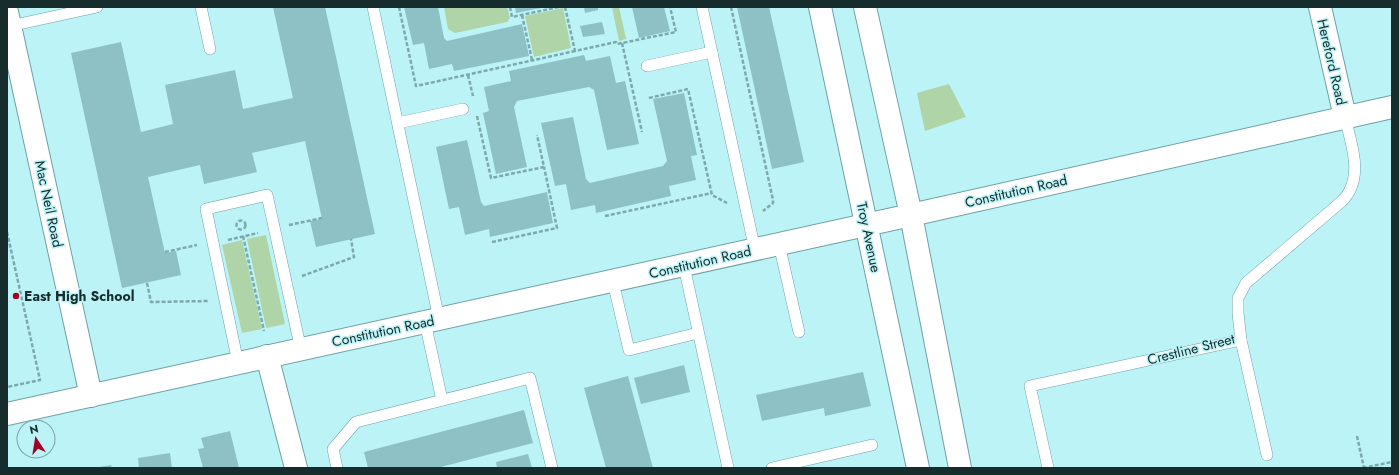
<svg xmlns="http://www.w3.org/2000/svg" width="1399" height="475" font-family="Jost,sans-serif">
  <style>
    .green { fill: #aed4a8 }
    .building { fill: #8dc1c5 }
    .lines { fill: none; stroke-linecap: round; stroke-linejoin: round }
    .lane-casing { stroke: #6ea2a5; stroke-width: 12 }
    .street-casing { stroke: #6ea2a5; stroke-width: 24 }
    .secondary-casing { stroke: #6ea2a5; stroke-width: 24 }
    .path { stroke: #7ea9ac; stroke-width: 2.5; stroke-dasharray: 4 2; stroke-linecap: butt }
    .lane { stroke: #fff; stroke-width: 11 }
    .street { stroke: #fff; stroke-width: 22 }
    .secondary { stroke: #fff; stroke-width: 22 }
    .poi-dot { fill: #a20225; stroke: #bcf3f6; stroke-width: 1.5 }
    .labels { text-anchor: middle; stroke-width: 3; stroke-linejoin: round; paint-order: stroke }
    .street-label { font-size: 14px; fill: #162c2d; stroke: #bcf3f6 }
    .poi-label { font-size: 14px; font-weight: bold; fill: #162c2d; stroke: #bcf3f6; text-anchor: start }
  </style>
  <rect width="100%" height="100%" fill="#bcf3f6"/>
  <g class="green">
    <path d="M444,7H507L510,18L507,22L455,33L448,29Z"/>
    <path d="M612,7H619L626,39L619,41Z"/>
    <path d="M563,8L571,48L534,57L525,16Z"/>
    <path d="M949,84L966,117L925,131L917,93Z"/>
    <path d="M266,235L285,324L266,328L247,239Z"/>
    <path d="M242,240L262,329L242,333L222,245Z"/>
  </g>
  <g class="building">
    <path d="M273,7H325L375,234L316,247L310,221L322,219L305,141L252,153L257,172L204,184L200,165L148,177L165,253L176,251L181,275L122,288L71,53L121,42L141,132L173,124L165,85L235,70L243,109L293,98Z"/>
    <path d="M404,7H438L444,38L447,41L522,24L529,56L454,71L452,64L429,69L424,43L413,45Z"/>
    <path d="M515,7H541V8L516,13Z"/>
    <path d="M584,7H598V10L585,13Z"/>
    <path d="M632,7H664L670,31L639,38Z"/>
    <path d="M737,7H769L804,162L772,169Z"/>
    <path d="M602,22L605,34L583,37L580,26Z"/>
    <path d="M584,55L586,61L610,56L616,83L625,81L639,144L607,150L594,90L589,87L517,101L514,107L527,167L496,174L483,113L489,111L484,87L511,81L509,71Z"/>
    <path d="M684,93L697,155L691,156L696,180L669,186L671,196L596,213L595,205L571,210L566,184L555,186L541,123L573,117L586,179L590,183L663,166L667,161L653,99Z"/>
    <path d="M467,140L481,202L484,206L547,192L553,223L490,237L489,229L465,235L459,207L449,209L436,147Z"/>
    <path d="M684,365L690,392L641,404L634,378Z"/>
    <path d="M863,372L871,406L825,416L824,408L762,421L756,395Z"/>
    <path d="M628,376L653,468H606L584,388Z"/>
    <path d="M524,410L533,443L437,468H368L364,452Z"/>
    <path d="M230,431L239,468H203L198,449L204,448L201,438Z"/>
    <path d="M170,453L172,468H139L138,458Z"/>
    <path d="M528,454L532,468H497L496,462Z"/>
    <path d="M111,465L112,468H99V467Z"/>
  </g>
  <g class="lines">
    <defs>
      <g id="lane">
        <path d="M201,7L210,49"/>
        <path d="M373,7L439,319"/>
        <path d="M702,7L755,250"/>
        <path d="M10,26L97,7"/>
        <path d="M647,66L712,52"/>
        <path d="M398,123L463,109"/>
        <path d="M779,244L799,332"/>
        <path d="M684,266L728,468"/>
        <path d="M613,282L629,350L698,333"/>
        <path d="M425,322L442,400"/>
        <path d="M1241,340L1267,455"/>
        <path d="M238,363L206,209L267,195L301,350"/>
        <path d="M337,468L333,449L356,422L530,378L552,468"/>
        <path d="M772,468L872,445"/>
        <path d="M1048,468L1030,386L1241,340L1238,313V298L1246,283L1341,202C1344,199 1348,195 1350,190C1361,168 1350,140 1345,117"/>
      </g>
      <g id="street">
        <path d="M1320,7L1345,117"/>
        <path d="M7,12L91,396"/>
        <path d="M911,215L1392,107"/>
        <path d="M267,356L296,468"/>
      </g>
      <g id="secondary">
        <path d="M820,7L918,468"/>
        <path d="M865,7L911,215L960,468"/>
        <path d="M7,414L911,215"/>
      </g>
    </defs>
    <use href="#lane" class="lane-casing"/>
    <use href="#street" class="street-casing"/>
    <use href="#secondary" class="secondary-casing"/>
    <g class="path">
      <path d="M399,7L416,86L575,51"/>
      <path d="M510,7L512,17L559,7"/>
      <path d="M565,7L575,51L616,42L617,44L676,32L670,7"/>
      <path d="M731,7L773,200V203L763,211"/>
      <path d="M522,15L532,60"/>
      <path d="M622,43L642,132"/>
      <path d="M468,75L473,96"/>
      <path d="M649,98L688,89L712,195L727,203"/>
      <path d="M477,116L491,178L544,167L537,135"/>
      <path d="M605,216L712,193"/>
      <circle cx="241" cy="225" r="4.5"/>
      <path d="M289,225L322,218"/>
      <path d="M7,232L40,380L7,387"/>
      <path d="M243,236L264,331"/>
      <path d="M228,240L258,233"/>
      <path d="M492,242L557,228L544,167"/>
      <path d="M165,252L197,245"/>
      <path d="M302,276L354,257L351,239"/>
      <path d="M147,283L151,302L209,301"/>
      <path d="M1357,436L1364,468"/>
      <path d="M1363,468L1392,462"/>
    </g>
    <use href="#lane" class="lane"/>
    <use href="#street" class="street"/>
    <use href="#secondary" class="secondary"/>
  </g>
  <circle class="poi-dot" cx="16" cy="296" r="4"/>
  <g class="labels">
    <g class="street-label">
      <text transform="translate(1332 62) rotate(77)" y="5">Hereford Road</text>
      <text transform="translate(1016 191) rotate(-13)" y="5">Constitution Road</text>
      <text transform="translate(49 204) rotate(78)" y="5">Mac Neil Road</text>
      <text transform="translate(869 237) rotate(78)" y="5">Troy Avenue</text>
      <text transform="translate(700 262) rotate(-13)" y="5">Constitution Road</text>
      <text transform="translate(383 331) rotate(-12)" y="5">Constitution Road</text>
      <text transform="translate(1191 349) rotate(-14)" y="5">Crestline Street</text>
    </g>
    <g class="poi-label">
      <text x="24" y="301">East High School</text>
    </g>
  </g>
  <rect width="1399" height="475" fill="none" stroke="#162c2d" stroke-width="16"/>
  <g transform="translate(36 439) rotate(348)"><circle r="19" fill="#bcf3f6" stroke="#7aa3a6"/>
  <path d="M0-3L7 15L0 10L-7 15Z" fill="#a20225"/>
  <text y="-6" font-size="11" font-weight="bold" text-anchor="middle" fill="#162c2d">N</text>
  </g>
</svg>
